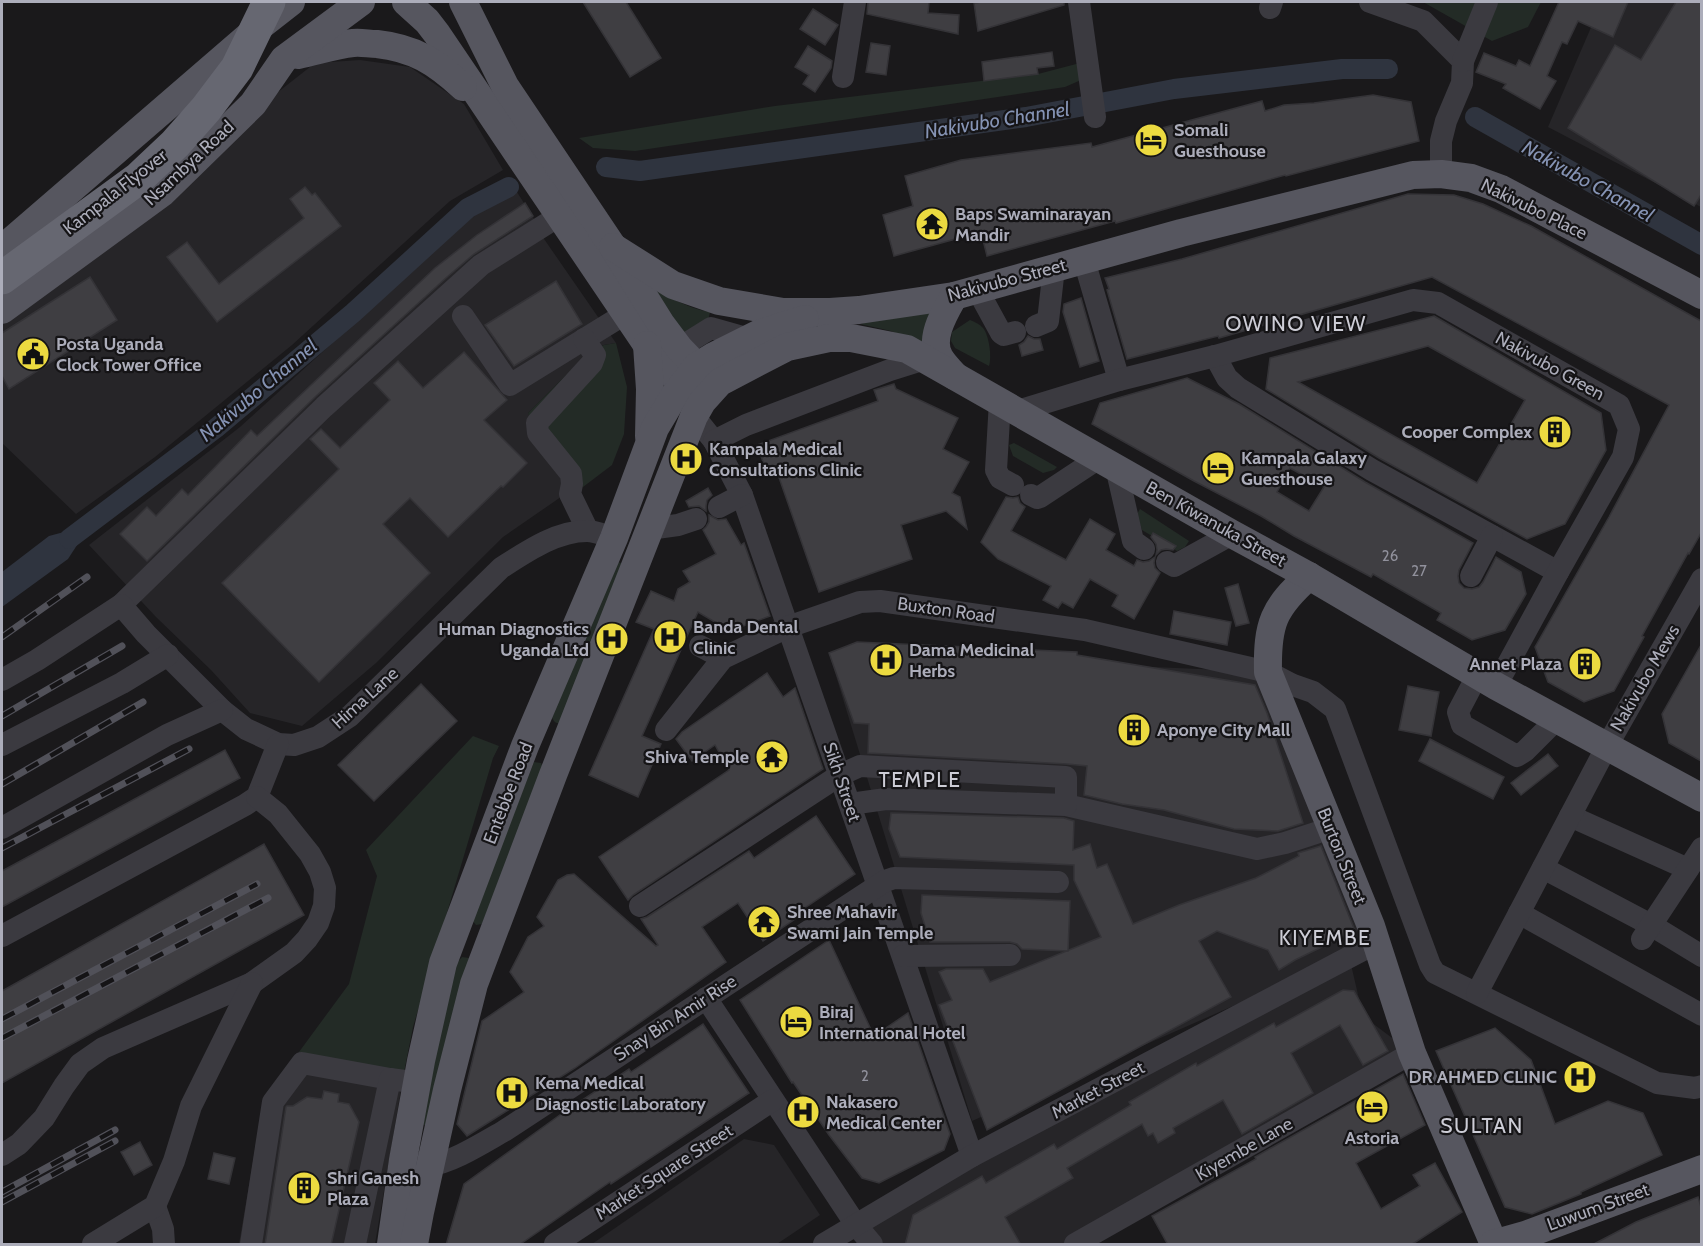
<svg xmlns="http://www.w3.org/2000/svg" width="1703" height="1246" font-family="Cabin,sans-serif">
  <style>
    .built { fill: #262528 }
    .green { fill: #232b26 }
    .water { fill: #2f343f }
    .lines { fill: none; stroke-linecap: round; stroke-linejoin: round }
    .canal { stroke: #2f343f; stroke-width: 20 }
    .building { fill: #3f3e42; stroke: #343337; stroke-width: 1.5; fill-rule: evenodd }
    .minor { stroke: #3b3a40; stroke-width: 22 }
    .major { stroke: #56565f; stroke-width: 28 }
    .rail-casing { stroke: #515159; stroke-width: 7 }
    .rail { stroke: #151416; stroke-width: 4.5; stroke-dasharray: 14; stroke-linecap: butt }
    .highway-bridge { stroke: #666771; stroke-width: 33 }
    .labels { text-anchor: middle; stroke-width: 4.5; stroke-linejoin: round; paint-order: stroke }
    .number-label { font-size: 15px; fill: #91919c }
    .poi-label { font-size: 18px; font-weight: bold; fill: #acadba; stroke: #151416; text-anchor: start }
    .street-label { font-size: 18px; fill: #acadba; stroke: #151416 }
    .water-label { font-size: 20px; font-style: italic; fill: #8593b4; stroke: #151416 }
    .quarter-label { font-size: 21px; letter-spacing: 1.5px; fill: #cdcdd6; stroke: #151416 }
  </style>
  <rect width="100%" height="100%" fill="#1a191b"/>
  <g class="built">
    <path d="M1602,2H1701V207L1548,127Z"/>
    <path d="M360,60L410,67L464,104L503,170L450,201L292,345L155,457L76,514L2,443V305L113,222L315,63Z"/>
    <path d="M515,189L533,217L542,236L616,343L604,345L591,350L528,413L571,490L503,537L376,663L302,726L250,713L211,670L156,617L89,545L240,427L472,216Z"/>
    <path d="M829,653L1268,672L1376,943L972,1121Z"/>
    <path d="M1349,956L1363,1016L1412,1053L1075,1244H879L860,1222Z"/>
    <path d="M299,1052L404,1072L375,1244H239L263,1102Z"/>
    <path d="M744,1139L774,1145L820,1215L777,1244H592Z"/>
  </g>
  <g class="green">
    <path d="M1423,2H1541L1528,27L1492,41Z"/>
    <path d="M1080,63L1081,80L1065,87L635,151L593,148L579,138L775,106L1038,74Z"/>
    <path d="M645,284C666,296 687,308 710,312L707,326L682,340Z"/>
    <path d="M932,306L926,347L891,331L860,324Z"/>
    <path d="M970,320C975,322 979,324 983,328C989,335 992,357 989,366L955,348L951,341L952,332Z"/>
    <path d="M616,343L627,387L624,434L612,465L583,487L534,440L528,413L591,350L604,345Z"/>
    <path d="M1014,443L1057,467L1054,470L1043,473L1013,456L1009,445Z"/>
    <path d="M1140,509L1189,541L1185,547L1177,551L1142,530L1137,514Z"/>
    <path d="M613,560L626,565L562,723C557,724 555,723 552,718Z"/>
    <path d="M473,736L499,746L493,758L413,1027L404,1072L299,1052L349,984L377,876L366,850Z"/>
    <path d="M534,762L541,763L543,768L482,924L476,925L472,920Z"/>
    <path d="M462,957L469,958L430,1125H423L441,1023L457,963Z"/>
  </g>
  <path class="water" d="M90,525L68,559L2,607V572L49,536Z"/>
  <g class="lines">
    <g class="canal">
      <path d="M1475,117L1702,245"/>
      <path d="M606,167L640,171L1026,117L1174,89L1342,69H1388"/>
      <path d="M69,539L216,428L353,313L468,208L509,187"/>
    </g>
  </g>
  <g class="building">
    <path d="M583,2H626L661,58L630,77Z"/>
    <path d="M868,2H929L928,13L959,15L958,34L867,14Z"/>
    <path d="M981,2H1064V5L978,31L974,3Z"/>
    <path d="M1559,2H1628L1613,37L1578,21L1567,44L1562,42L1547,76L1556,81L1540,109L1503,88L1506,84L1476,72L1484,53L1516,66L1519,60L1530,66Z"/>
    <path d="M1676,2H1701V195L1694,206L1568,128L1615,45L1641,60Z"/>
    <path d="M813,9L838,25L825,45L800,29Z"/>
    <path d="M871,43L890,46L886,75L866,72Z"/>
    <path d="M808,46L832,61L831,68L815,92L803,84L809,75L795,67Z"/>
    <path d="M1052,52L1054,66L1037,68L1038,74L984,81L982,62Z"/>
    <path d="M1373,95L1411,102L1419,141L1286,176L1285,175L1116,223L1115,221L987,256L981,232L894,256L883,215L913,206L905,176L961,160L1091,143L1092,147L1262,101L1265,111L1284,105L1314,103Z"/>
    <path d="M305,187L312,195L315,193L341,226L217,322L167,257L187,242L219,284L304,218L290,199Z"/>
    <path d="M1408,194L1454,195L1483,204L1531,226L1701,321V533L1689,554L1688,553L1642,636L1644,637L1614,691L1584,702L1548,682L1535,647L1609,517L1669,405L1432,277L1219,338L1218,336L1127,359L1107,290L1109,289L1105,278L1182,259Z"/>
    <path d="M525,203L533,216L474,254L447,277L315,397L147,561L120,534L147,507L156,516L182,489L188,495L251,430L257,436L435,268L477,235Z"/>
    <path d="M90,277L117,320L9,389L2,376V333Z"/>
    <path d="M556,281L582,324L514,366L485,325Z"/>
    <path d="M1081,298L1099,361L1080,367L1063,312L1064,304Z"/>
    <path d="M1434,316L1601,413L1606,450L1565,524L1527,539L1379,458L1266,389L1270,358ZM1428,346L1525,400L1477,483L1298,382Z"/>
    <path d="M1028,336L1034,339H1040L1043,350L1022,356L1019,345L1024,342Z"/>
    <path d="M464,352L507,400L484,420L527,463L503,487L501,486L448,537L410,498L383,524L430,573L319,682L222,583L339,469L310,439L321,429L340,448L390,400L374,383L398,361L423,388Z"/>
    <path d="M1187,378L1239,404L1365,482L1473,543L1459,570L1458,576L1459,583L1464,588L1472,589L1479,587L1483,582L1496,557L1521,572L1526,594L1505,630L1472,640L1437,620L1441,613L1373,574L1371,577L1294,536L1261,516L1194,481L1092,424L1100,403ZM1290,468L1324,487L1309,511L1277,492Z"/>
    <path d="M894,384L896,389L958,418L943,449L969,462L952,493L960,497L967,529L946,511L901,525L912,559L819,592L775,466L766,470L757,445L878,401L874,390Z"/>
    <path d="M708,488L712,495L707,500L706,506V511L699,506L689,507L686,501Z"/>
    <path d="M1006,497L1013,498L1018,497L1020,503L1025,507L1011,531L1066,560L1090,519L1115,534L1106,550L1134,566L1137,560L1143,562L1149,561L1155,557L1154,563L1155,568L1160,573L1134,619L1112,606L1118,595L1090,579L1073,608L1062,602L1058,608L1043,600L1051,586L998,559L981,542Z"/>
    <path d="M709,515L718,520L726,519L741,545L744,543L770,616L730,631L698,612L642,736L661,744L638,797L589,775L654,629L636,622L651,591L674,601L678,589L690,582L683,571L716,554L703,530L706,527L709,522Z"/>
    <path d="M1153,533L1176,546L1173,550L1166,549L1161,550L1156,555L1157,550L1156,544L1151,537Z"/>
    <path d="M1238,584L1249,623L1236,626L1225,588Z"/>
    <path d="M1174,611L1231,622L1227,645L1170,634Z"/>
    <path d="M857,642L1077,652V655L1255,685L1267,713L1303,823L1278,831L1234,829L1164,810L1122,804L1084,795L1087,766L1067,764L868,753L869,724L854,723L829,653Z"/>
    <path d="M1701,645V761L1669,743L1662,714Z"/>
    <path d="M767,673L783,697L795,688L823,769L633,895L628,900L599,857L729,770L715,745L692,761L676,739L682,732Z"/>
    <path d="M421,684L457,721L374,801L338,765Z"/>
    <path d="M1408,686L1439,692L1431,736L1399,730Z"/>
    <path d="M1430,739L1504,777L1493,799L1419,761Z"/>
    <path d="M225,750L240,778L2,907V871Z"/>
    <path d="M1548,754L1558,766L1521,795L1511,783Z"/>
    <path d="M891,813L1064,818L1074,821L1073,850L1090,844L1097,868L1107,864L1133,924L1179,905L1256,878L1299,856L1298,853L1321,846L1355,931L1295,960L1279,970L1268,950L1217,931L1199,941L1231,997L987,1130L939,1005L952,1000L939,972L946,969H983L990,982L1101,937L1074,880V865L900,857L889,829Z"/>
    <path d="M816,816L855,874L793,916L795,919L763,941L738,903L702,927L726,962L575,1068L467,1136L457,1124L482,1021L524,992L510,972L528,937L544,926L537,917L558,880L567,875L574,874L656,946L658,945L641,919L647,917L749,851L754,858Z"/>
    <path d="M264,844L304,915L2,1083V991Z"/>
    <path d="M922,895L1070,901L1068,951L1022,949L1017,944L1010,942H930L921,913Z"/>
    <path d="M829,940L874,1036L908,1013L950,1134L944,1150L879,1183L862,1178L829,1135L793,1082L792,1083L740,1000Z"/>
    <path d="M1343,990L1354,991L1388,1051L1363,1065L1340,1025L1291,1053L1313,1093L1242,1134L1223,1100L1173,1128L1175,1133L1158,1143L1153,1133L1148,1136L1142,1124L1067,1168L1073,1178L1005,1217L1021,1245H905L913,1215L982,1176L986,1183L1054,1144L1057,1149L1131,1105L1129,1102L1196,1063L1197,1066L1274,1023L1276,1027Z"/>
    <path d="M703,1024L749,1093L611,1184L610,1182L519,1245H446L464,1184L564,1112L629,1069L631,1072Z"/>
    <path d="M1495,1028L1531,1060L1555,1124L1608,1101L1643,1113L1662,1155L1581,1192V1194L1532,1214L1505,1207L1436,1051Z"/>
    <path d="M1403,1074L1425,1125L1356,1163L1381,1209L1420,1186L1413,1175L1435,1163L1462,1212L1411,1245H1168L1152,1216L1256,1159L1255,1157Z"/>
    <path d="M324,1091L339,1094L338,1102L349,1104L359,1122L331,1245H265L286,1107L287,1106H293L307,1097L322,1099Z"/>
    <path d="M140,1142L152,1165L134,1175L121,1152Z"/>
    <path d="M214,1153L235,1158L229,1184L208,1179Z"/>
    <path d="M1698,1197L1701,1207V1245H1592L1636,1222Z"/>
  </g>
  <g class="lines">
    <g class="minor">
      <path d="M1079,2L1095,117"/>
      <path d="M1370,2L1423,21L1463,61L1462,83L1446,121L1441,141V174"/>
      <path d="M1270,8L1272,2"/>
      <path d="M1463,61L1487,2"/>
      <path d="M843,77L855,2"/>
      <path d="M1084,260L1119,380"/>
      <path d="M977,289L1001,333L1004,335L1015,332"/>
      <path d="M463,316L510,385L625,314"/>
      <path d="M1036,326L1048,321L1054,268"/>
      <path d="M584,339L595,355L592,363L537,423L538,433L571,474L572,484L570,494L588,531"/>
      <path d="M679,348L711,328L750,339"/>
      <path d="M1215,356L1227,378L1238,388L1372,470L1558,572"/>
      <path d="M1000,401L996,470L1000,478L1013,485"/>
      <path d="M1018,411L1119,380L1215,356L1413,300L1438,303L1619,405L1629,429L1623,457L1558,572L1496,686"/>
      <path d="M694,416L714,441L742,495L972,1156"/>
      <path d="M714,441L746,425L890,370L925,359"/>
      <path d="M1116,467L1133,541L1144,549"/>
      <path d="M1031,495L1037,498L1040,497L1099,458"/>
      <path d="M719,507L742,495"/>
      <path d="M649,529L678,525L696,519"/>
      <path d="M1167,562L1174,566L1232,534"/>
      <path d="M1471,576L1492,536"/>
      <path d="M121,605L324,407L481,265L559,216"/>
      <path d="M700,646L723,658"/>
      <path d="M1478,674L1458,712L1462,725L1517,756L1525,751L1557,719"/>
      <path d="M2,680L37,660L121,605L146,634L222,710L246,729L278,744L294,745L318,737L350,716L501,568C526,552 556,531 587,531C596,531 606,536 614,538"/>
      <path d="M666,730L723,658L788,627L860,602L880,601L1085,630L1268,672L1293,685L1313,692L1335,709L1430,965L1435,973L1657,1083L1695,1088L1702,1086"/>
      <path d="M2,745L122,683L168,655"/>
      <path d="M1066,805L1257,849L1285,843L1331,828"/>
      <path d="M1570,816L1688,869"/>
      <path d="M2,828L167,735L222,710"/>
      <path d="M1543,868L1651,925L1702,956"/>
      <path d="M640,906L840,775L860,766L1066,777V805L886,799L850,804"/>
      <path d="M1519,913L1702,1015"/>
      <path d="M2,936L245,805L257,797L278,744"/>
      <path d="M1642,939L1702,848"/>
      <path d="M903,956L1010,955"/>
      <path d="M1477,993L1607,746L1702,579"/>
      <path d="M706,998L856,1225L872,1244"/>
      <path d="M2,1155L19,1144L44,1118L64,1086L80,1064L103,1048L252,983L294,953L307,939L318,923L324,906L325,888L320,872L310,854L278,814L257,797"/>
      <path d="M416,1163C421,1163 426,1165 430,1165C450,1164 486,1141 504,1131L885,881L894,878L1058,882"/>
      <path d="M155,1206L163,1229L164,1244"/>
      <path d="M93,1244L155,1206L174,1161L191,1106L252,983"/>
      <path d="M251,1244L273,1102L302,1063L390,1079"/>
      <path d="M355,1244L390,1079L405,1081"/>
      <path d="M555,1244L773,1100"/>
      <path d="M824,1244L972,1156L1376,943"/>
      <path d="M1075,1244L1412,1053"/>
    </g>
    <g class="major">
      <path d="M406,2L427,21L437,34L647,345L664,366L696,397"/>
      <path d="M463,2L505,86L613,247L661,324L679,348L710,380"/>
      <path d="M259,27L291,2"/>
      <path d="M298,55C317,51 335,45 353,43C361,42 369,44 377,44C414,48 436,62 463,87"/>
      <path d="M613,247L673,285L719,301L783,312H830L859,310L954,296L1181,233L1413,175L1441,174L1471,178L1501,189L1702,295"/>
      <path d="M2,249L252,33"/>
      <path d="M954,296C945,312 928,339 940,358C944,365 950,370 955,376"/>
      <path d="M2,310L162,193L253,104L284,59L361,2"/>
      <path d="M647,345L650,389L649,436"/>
      <path d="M1309,576C1273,608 1267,624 1268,672L1371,926L1412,1053L1494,1244"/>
      <path d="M391,1244L403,1160L421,1061L443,963L525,746L614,538L655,428L674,396L696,367L714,356L758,334L805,319"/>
      <path d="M414,1244L420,1212L447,1090L474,984L553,775L694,416L702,402L720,382L787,347L829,338H851L907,349L1232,534L1309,576L1496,686L1702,798"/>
      <path d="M1493,1244L1525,1235L1702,1169"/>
    </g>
    <defs>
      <g id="rail">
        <path d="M2,637L87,577"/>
        <path d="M2,716L122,646"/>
        <path d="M2,784L143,702"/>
        <path d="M2,848L189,749"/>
        <path d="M2,1019L257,884"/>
        <path d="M2,1038L268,898"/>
        <path d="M2,1192L115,1130"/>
        <path d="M2,1202L115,1141"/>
      </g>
    </defs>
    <use href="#rail" class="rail-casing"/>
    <use href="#rail" class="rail"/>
    <path class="highway-bridge" d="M2,278L139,178L175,144L206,109L237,68L269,2"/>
  </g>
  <defs>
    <symbol id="hotel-disc" viewBox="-11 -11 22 22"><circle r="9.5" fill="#ecda40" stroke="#151416"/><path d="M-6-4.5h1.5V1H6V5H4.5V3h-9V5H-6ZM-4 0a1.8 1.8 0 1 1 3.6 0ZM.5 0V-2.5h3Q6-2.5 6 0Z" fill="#111"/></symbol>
    <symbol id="temple-disc" viewBox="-11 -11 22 22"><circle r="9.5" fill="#ecda40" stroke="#151416"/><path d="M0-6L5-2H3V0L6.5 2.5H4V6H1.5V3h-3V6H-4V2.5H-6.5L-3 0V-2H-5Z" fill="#111"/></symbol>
    <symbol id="civic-disc" viewBox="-11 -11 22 22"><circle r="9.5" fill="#ecda40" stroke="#151416"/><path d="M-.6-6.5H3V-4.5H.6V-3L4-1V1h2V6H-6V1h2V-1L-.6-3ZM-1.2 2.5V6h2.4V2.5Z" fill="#111"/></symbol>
    <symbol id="building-disc" viewBox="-11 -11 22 22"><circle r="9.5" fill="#ecda40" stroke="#151416"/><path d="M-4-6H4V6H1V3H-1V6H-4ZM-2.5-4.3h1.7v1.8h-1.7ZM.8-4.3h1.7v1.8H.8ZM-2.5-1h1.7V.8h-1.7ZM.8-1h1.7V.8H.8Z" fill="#111"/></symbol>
    <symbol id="hospital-disc" viewBox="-11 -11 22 22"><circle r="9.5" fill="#ecda40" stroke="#151416"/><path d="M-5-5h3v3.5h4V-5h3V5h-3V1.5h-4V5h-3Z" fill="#111"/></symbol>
  </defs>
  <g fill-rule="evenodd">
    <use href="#hotel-disc" x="1132" y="121" width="38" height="38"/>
    <use href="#temple-disc" x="913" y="205" width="38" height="38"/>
    <use href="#civic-disc" x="14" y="335" width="38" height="38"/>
    <use href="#building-disc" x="1536" y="413" width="38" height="38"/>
    <use href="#hospital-disc" x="667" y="440" width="38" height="38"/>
    <use href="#hotel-disc" x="1199" y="449" width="38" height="38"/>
    <use href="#hospital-disc" x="651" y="618" width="38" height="38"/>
    <use href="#hospital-disc" x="593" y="620" width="38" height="38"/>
    <use href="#hospital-disc" x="867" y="641" width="38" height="38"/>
    <use href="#building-disc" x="1566" y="645" width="38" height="38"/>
    <use href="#building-disc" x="1115" y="711" width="38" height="38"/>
    <use href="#temple-disc" x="753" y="738" width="38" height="38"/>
    <use href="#temple-disc" x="745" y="903" width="38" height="38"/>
    <use href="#hotel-disc" x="777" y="1003" width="38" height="38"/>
    <use href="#hospital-disc" x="1561" y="1058" width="38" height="38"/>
    <use href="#hospital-disc" x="493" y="1074" width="38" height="38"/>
    <use href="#hotel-disc" x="1353" y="1088" width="38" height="38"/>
    <use href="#hospital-disc" x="784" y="1093" width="38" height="38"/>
    <use href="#building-disc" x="285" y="1169" width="38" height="38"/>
  </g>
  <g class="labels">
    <g class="number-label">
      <text x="1390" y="561">26</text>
      <text x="1419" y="576">27</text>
      <text x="865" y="1081">2</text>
    </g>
    <g class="poi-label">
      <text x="1174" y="136">Somali<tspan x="1174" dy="21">Guesthouse</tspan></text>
      <text x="955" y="220">Baps Swaminarayan<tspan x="955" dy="21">Mandir</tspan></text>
      <text x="56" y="350">Posta Uganda<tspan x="56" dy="21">Clock Tower Office</tspan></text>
      <text x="1532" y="438" text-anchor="end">Cooper Complex</text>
      <text x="709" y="455">Kampala Medical<tspan x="709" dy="21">Consultations Clinic</tspan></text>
      <text x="1241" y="464">Kampala Galaxy<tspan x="1241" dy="21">Guesthouse</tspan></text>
      <text x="693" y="633">Banda Dental<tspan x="693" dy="21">Clinic</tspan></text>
      <text x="589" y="635" text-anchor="end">Human Diagnostics<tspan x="589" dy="21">Uganda Ltd</tspan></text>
      <text x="909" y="656">Dama Medicinal<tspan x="909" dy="21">Herbs</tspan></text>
      <text x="1562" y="670" text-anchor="end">Annet Plaza</text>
      <text x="1157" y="736">Aponye City Mall</text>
      <text x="749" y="763" text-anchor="end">Shiva Temple</text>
      <text x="787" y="918">Shree Mahavir<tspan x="787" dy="21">Swami Jain Temple</tspan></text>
      <text x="819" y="1018">Biraj<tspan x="819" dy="21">International Hotel</tspan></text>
      <text x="1557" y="1083" text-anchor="end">DR AHMED CLINIC</text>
      <text x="535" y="1089">Kema Medical<tspan x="535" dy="21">Diagnostic Laboratory</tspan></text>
      <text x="826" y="1108">Nakasero<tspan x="826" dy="21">Medical Center</tspan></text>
      <text x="1372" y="1144" text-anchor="middle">Astoria</text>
      <text x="327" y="1184">Shri Ganesh<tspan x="327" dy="21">Plaza</tspan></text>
    </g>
    <g class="street-label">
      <text transform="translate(189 163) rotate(-43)" y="6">Nsambya Road</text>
      <text transform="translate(115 192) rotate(-38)" y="6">Kampala Flyover</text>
      <text transform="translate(1534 209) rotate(26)" y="6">Nakivubo Place</text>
      <text transform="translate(1007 280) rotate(-15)" y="6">Nakivubo Street</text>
      <text transform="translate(1550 366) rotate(29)" y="6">Nakivubo Green</text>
      <text transform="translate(1216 524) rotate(29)" y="6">Ben Kiwanuka Street</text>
      <text transform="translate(946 610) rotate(8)" y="6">Buxton Road</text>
      <text transform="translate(1645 678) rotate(-60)" y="6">Nakivubo Mews</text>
      <text transform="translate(365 698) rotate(-42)" y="6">Hima Lane</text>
      <text transform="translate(842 782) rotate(71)" y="6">Sikh Street</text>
      <text transform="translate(508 793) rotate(-69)" y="6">Entebbe Road</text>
      <text transform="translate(1342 856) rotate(68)" y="6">Burton Street</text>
      <text transform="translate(675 1018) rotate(-33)" y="6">Snay Bin Amir Rise</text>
      <text transform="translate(1098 1090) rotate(-28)" y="6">Market Street</text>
      <text transform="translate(1244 1149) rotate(-30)" y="6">Kiyembe Lane</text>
      <text transform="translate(664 1172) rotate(-33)" y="6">Market Square Street</text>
      <text transform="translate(1598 1207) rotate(-20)" y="6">Luwum Street</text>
    </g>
    <g class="water-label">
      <text transform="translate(997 120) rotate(-9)" y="7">Nakivubo Channel</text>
      <text transform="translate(1588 181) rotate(29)" y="7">Nakivubo Channel</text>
      <text transform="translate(258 390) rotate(-40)" y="7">Nakivubo Channel</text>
    </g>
    <g class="quarter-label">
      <text x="1296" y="331">OWINO VIEW</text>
      <text x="920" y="787">TEMPLE</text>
      <text x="1325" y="945">KIYEMBE</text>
      <text x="1482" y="1133">SULTAN</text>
    </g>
  </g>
  <rect width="1703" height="1246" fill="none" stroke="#acadba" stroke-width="6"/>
</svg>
